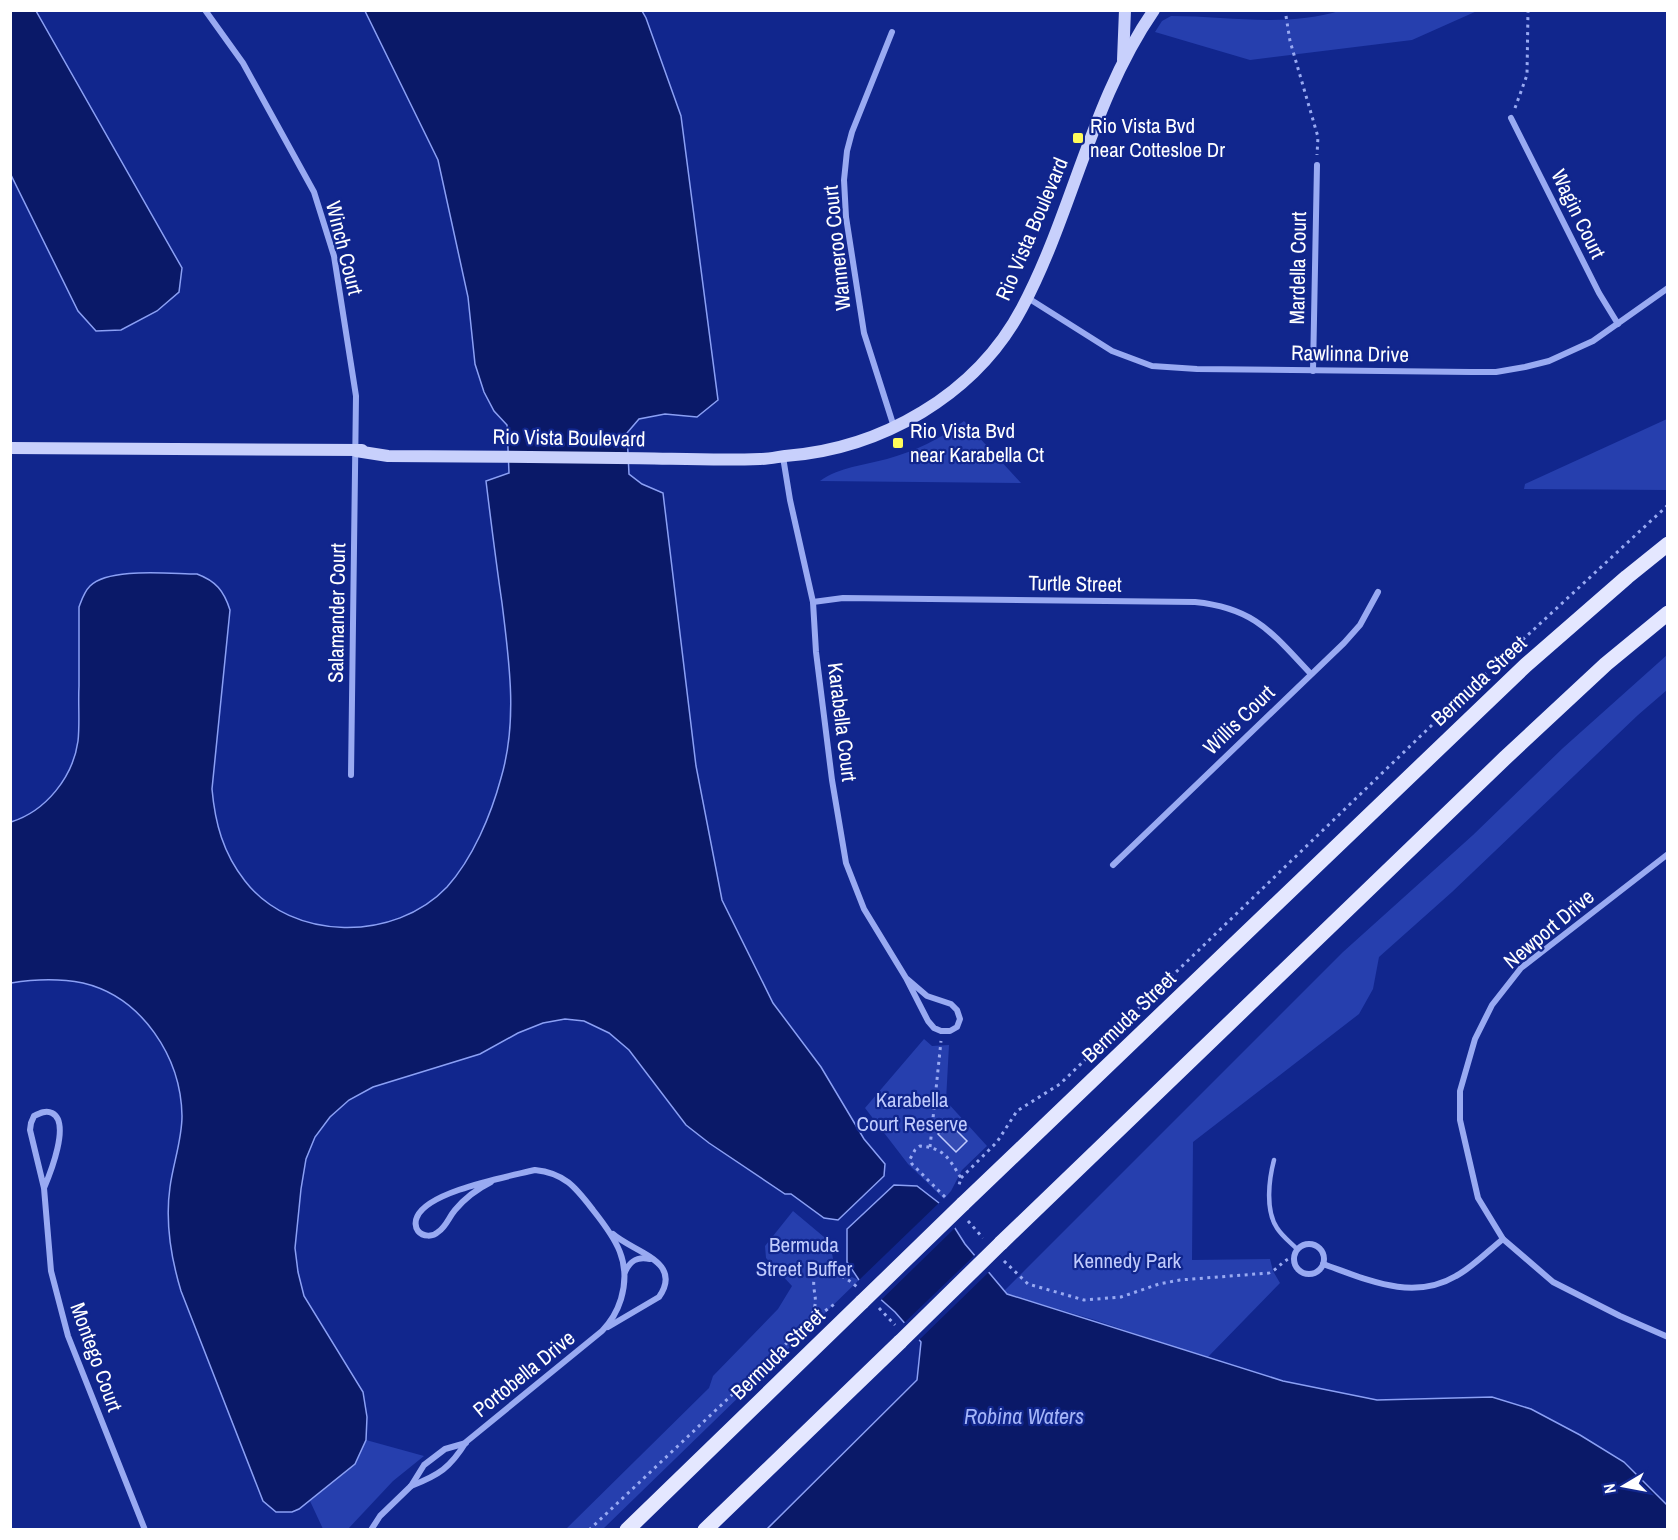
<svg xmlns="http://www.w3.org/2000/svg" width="1678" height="1540" font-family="'Archivo Narrow',sans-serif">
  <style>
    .green { fill: #263fae }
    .water { fill: #0a1968; stroke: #8ba0f5; stroke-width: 1.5 }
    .pier { fill: #11268d }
    .building { fill: #354cb4; stroke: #c0cbfd; stroke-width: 1.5 }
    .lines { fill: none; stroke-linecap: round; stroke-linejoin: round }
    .path { stroke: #99aaf2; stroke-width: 3; stroke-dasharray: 3 4.5; stroke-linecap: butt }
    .lane { stroke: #99aaf2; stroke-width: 4.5 }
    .street { stroke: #99aaf2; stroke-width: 6 }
    .secondary { stroke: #c8d0fc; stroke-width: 12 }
    .primary { stroke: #e4e7ff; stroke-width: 15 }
    .primary-bridge { stroke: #e4e7ff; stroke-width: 15 }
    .poi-dot { fill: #fffb5a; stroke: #11268d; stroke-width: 2 }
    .labels { text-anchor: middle; stroke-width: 4.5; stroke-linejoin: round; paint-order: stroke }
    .poi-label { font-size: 21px; fill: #fff; stroke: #11268d; text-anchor: start }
    .street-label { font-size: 21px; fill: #fff; stroke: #11268d }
    .park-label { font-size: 21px; fill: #c0cbfd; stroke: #11268d }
    .water-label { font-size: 22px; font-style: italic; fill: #a5b5f9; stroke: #11268d }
  </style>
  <rect width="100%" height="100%" fill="#11268d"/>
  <g class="green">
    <path d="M1342,10L1477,11L1412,40L1250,60L1155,32L1162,21L1171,16C1228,16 1287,28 1342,10Z"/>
    <path d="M1667,419V490L1524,489L1525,484Z"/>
    <path d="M964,421L1021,483L820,481C839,467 865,465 887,459C915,451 941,439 964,421Z"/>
    <path d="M1667,655V690L1638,715L1452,892L1379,957L1373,989L1359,1014L1193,1142L1192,1260L1270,1259L1273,1271L1280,1283L1207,1358L1095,1320L1007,1294L1004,1291L1343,952L1473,835L1563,748Z"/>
    <path d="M924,1039L932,1046L949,1045L946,1101L987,1146L962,1170L951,1191L944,1199L908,1164L865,1108Z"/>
    <path d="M793,1211L830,1242L835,1270L859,1280L603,1529L565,1530L709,1388L713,1376L778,1309L792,1286L766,1258L765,1246Z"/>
    <path d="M366,1440L424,1456L393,1481L348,1529H323L310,1501L355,1464Z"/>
  </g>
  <g class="water">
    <path d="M11,10L36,11L182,268L179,292L157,311L121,330L96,331L78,311L11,175Z"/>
    <path d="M365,11H642L646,18L681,116L718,400L697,417L665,414L639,419L627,433L629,474L642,484L663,493L696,766L722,900L773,1003L821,1067L864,1139L885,1164L884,1176L838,1220L824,1218L791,1194H785L709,1143L686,1125L629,1050L609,1033L584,1021L565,1019L543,1023L518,1033L480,1054L373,1087L349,1100L330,1117L315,1137L306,1159L301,1189L295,1248L298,1272L304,1296L363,1392L367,1417L366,1440L355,1464L299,1509L292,1512H276L263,1501L181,1291C171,1258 165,1222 170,1187C173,1164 182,1140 182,1116C181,1057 142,997 83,983C58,978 35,979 11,983V822C46,811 73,777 78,741C80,723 78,704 79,686C79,660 79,633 79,607C82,599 84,592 90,586C109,567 171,574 197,574C216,581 224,591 230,610L212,789C215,823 223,853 245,881C292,942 395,942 447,887C473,858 491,815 501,778C518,721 509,660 502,603C496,562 491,522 486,481L509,473L507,425L494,411L484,392L475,364L468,297L438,160Z"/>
    <path d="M894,1185L917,1186L939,1203L965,1244L1007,1294L1283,1381L1377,1400L1492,1397L1531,1409L1580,1435L1624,1462L1668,1506L1667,1530H766L917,1380L921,1342L895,1312L859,1280L847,1262V1229Z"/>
  </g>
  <g class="pier">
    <path d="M941,1201L957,1226L879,1302L857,1282Z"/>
    <path d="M977,1253L991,1270L917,1342L902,1325Z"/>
  </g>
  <path class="building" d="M949,1123L967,1141L956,1152L938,1134Z"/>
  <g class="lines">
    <g class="path">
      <path d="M1286,16L1290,41L1318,137L1317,155"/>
      <path d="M1515,108L1527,75L1528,10"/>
      <path d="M930,1147L941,1041"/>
      <path d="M961,1178L997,1142L1017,1111L1060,1084L1462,696L1668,505"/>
      <path d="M945,1197L912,1164L910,1159L915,1150L920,1146C945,1148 949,1159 961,1178L959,1185"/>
      <path d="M968,1221L983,1238"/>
      <path d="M1004,1261L1028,1284L1084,1300L1121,1297L1159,1284L1180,1280L1269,1273C1278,1269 1281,1262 1292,1257"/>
      <path d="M879,1308L895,1325"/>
      <path d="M809,1321C821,1298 812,1297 814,1276L819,1273C834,1272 845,1276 857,1287"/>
      <path d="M750,1388L756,1372"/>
      <path d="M589,1530L808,1323L836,1303"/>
    </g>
    <path class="lane" d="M1274,1160C1269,1179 1265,1210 1277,1228C1282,1236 1290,1242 1297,1249"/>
    <g class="street">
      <path d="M205,10L243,63L314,192L334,256L356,396L351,775"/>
      <path d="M892,32L852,132L847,151L844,180L846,217L864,333L894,427"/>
      <path d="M1511,118L1599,293L1618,324"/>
      <path d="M1028,298L1112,351L1152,366L1197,369L1471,372H1496L1525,367L1549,361L1593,341L1668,288"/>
      <path d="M1313,371L1317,165"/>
      <path d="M783,457L790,500L813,602L816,652L832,780L846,863L864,909L906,978L928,1021L934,1028L941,1031H950L957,1027L960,1019L957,1010L951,1004L927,996L906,978"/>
      <path d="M813,602L843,598L1195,602C1255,608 1272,633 1311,674"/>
      <path d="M1668,854L1521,968L1492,1005L1475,1039L1460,1091V1120L1478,1198L1503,1239L1553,1282L1620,1316L1668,1337"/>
      <path d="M1113,865L1344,643L1360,625L1378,592"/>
      <path d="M44,1188C50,1174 71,1122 52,1113C46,1110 40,1113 34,1116L31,1123L30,1130L44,1188L51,1271L68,1336L145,1530"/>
      <circle cx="1309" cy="1259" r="15"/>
      <path d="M1323,1264C1366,1279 1412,1302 1456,1276C1473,1267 1488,1251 1503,1239"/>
      <path d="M625,1272C630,1261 637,1256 650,1259"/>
      <path d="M608,1327L659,1297C684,1261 633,1252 613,1234"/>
      <path d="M411,1486C439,1475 450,1468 466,1442L602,1331C612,1321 617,1312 621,1299C632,1262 616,1239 593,1210C576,1188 565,1173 535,1170C507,1177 428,1191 417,1217C415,1221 415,1227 418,1231C423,1237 433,1237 438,1232C446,1227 449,1217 455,1210C465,1198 477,1189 491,1182"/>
      <path d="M371,1530L380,1516L411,1486L424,1465L445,1449L466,1443"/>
    </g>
    <g class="secondary">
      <path d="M1123,60L1125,10"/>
      <path d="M10,448L362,450"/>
      <path d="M356,451L388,456C464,456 541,457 617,458C665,458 713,461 760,459C769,459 777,457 785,456C881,449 976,395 1022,308C1073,212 1091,101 1154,10"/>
    </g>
    <g class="primary">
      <path d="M963,1204L1526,665L1627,577L1668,544"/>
      <path d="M1001,1243L1505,758L1606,664L1668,613"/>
      <path d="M627,1530L862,1302"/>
      <path d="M705,1530L900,1342"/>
    </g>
    <g class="primary-bridge">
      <path d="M862,1302L963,1204"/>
      <path d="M900,1342L1001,1243"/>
    </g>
  </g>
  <g class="poi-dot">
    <rect x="1072" y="132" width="12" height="12" rx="3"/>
    <rect x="892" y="437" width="12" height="12" rx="3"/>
  </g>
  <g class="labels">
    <g class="poi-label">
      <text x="1090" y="133">Rio Vista Bvd<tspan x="1090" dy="24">near Cottesloe Dr</tspan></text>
      <text x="910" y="438">Rio Vista Bvd<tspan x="910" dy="24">near Karabella Ct</tspan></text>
    </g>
    <g class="street-label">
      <text transform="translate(1578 214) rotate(64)" y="7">Wagin Court</text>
      <text transform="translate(1032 229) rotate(-67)" y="7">Rio Vista Boulevard</text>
      <text transform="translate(344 248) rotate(76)" y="7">Winch Court</text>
      <text transform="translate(837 248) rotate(-96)" y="7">Wanneroo Court</text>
      <text transform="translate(1298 268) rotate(-89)" y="7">Mardella Court</text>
      <text transform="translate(1350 354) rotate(1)" y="7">Rawlinna Drive</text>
      <text transform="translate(569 438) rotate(1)" y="7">Rio Vista Boulevard</text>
      <text transform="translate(1075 584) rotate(1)" y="7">Turtle Street</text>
      <text transform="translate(337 613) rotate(-89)" y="7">Salamander Court</text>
      <text transform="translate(1479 681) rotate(-43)" y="7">Bermuda Street</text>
      <text transform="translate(1239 720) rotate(-44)" y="7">Willis Court</text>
      <text transform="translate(842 722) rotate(83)" y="7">Karabella Court</text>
      <text transform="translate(1549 929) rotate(-40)" y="7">Newport Drive</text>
      <text transform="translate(1129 1017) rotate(-44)" y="7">Bermuda Street</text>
      <text transform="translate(778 1354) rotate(-44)" y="7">Bermuda Street</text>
      <text transform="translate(96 1357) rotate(70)" y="7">Montego Court</text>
      <text transform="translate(524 1374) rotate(-39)" y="7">Portobella Drive</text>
    </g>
    <g class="park-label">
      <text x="912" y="1107">Karabella<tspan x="912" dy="24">Court Reserve</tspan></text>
      <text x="804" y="1252">Bermuda<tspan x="804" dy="24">Street Buffer</tspan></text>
      <text x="1127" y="1268">Kennedy Park</text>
    </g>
    <g class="water-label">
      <text x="1024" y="1424">Robina Waters</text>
    </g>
  </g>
  <rect width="1678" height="1540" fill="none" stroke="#ffffff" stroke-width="24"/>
  <g transform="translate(1624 1486) rotate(260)" stroke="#11268d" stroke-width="4.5" paint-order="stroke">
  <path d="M0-4.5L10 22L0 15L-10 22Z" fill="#ffffff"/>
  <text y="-9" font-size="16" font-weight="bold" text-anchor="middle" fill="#ffffff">N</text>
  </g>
</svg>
